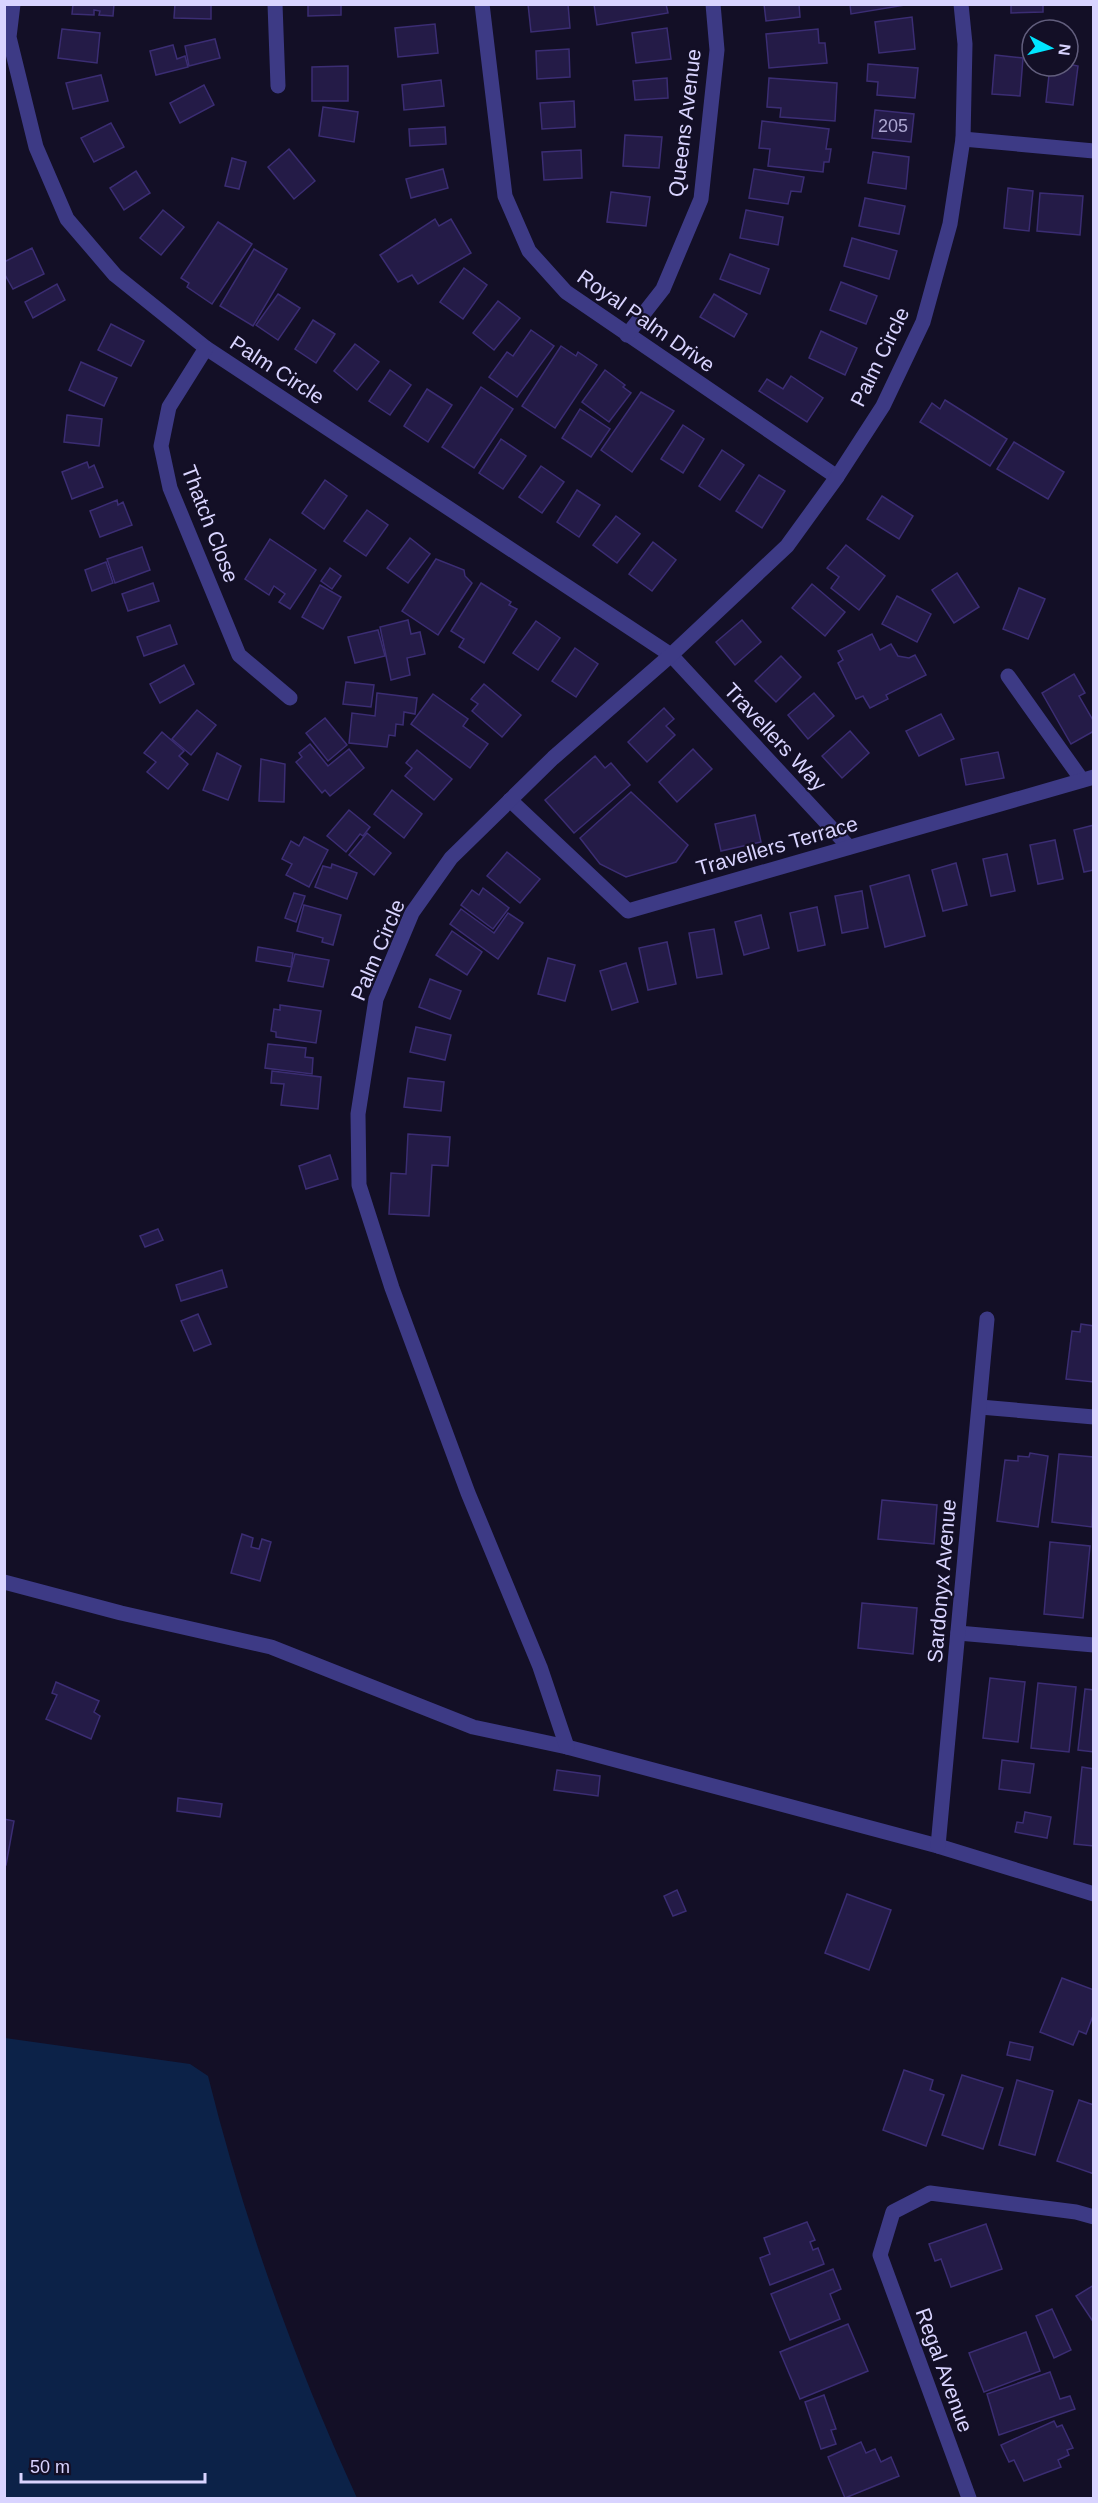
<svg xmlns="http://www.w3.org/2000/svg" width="1098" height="2503" font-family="Arial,sans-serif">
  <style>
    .water { fill: #0c2248 }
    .building { fill: #241b47; stroke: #3b2d73; stroke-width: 1.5 }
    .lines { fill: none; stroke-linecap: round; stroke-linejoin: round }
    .minor { stroke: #3d3a85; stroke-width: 15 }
    .labels { text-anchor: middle; stroke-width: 4.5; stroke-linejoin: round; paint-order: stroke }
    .number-label { font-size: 18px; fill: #aca6d1 }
    .street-label { font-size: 21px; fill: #d9d4ff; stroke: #130f26 }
  </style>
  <rect width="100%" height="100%" fill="#130f26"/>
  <path class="water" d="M5,2038L190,2064L208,2076C244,2221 295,2363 357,2498H5Z"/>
  <g class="building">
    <path d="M73,4H114L113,16L99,15L100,11L94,10V15L72,14Z"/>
    <path d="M175,4H211V19L174,18Z"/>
    <path d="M308,4H341V15L308,16Z"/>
    <path d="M528,4H568L570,28L531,32Z"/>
    <path d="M594,4H666L668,13L597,25Z"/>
    <path d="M764,4H799L800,17L766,21Z"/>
    <path d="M850,4H911L851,14Z"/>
    <path d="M1011,4H1043V12L1011,13Z"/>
    <path d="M912,17L915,49L879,53L875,22Z"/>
    <path d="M435,24L438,53L398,57L395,28Z"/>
    <path d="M667,28L671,59L636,63L632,33Z"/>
    <path d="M62,29L100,33L97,63L58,58Z"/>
    <path d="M818,29L819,43H825L827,63L769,68L766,34Z"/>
    <path d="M215,39L220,58L189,66L185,46Z"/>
    <path d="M173,45L177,59L185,56L188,67L156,75L150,51Z"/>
    <path d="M569,49L570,77L537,79L536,51Z"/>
    <path d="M995,55L1023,58L1020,96L992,94Z"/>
    <path d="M868,64L918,68L915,98L877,95L878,82L867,81Z"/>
    <path d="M1068,64L1078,66L1073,105L1046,102L1050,66Z"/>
    <path d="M348,66V101H312V67Z"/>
    <path d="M101,75L108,101L73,109L66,83Z"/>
    <path d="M667,78L668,98L635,100L633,81Z"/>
    <path d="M769,78L837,83L835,121L780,117L781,108L767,107Z"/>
    <path d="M441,80L444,106L404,110L402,85Z"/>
    <path d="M204,85L214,105L180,123L170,103Z"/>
    <path d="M574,101L575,127L542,129L540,103Z"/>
    <path d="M323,107L358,112L354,142L319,136Z"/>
    <path d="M875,110L914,114L911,142L872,138Z"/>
    <path d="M762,121L829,129L826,149H831L829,162H824L823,172L768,166L770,149L759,148Z"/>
    <path d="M111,123L124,147L94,162L81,138Z"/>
    <path d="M445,127L446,144L410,146L409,129Z"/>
    <path d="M625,135L662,137L659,168L623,166Z"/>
    <path d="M289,149L315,181L294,199L268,167Z"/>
    <path d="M581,150L582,178L544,180L542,152Z"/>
    <path d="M873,152L909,157L906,189L868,183Z"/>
    <path d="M232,158L246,162L239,189L225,186Z"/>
    <path d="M443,169L448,188L411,198L406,179Z"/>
    <path d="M754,169L804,177L801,192L791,191L788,204L749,198Z"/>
    <path d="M136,171L150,193L124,210L110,188Z"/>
    <path d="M1008,188L1033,191L1029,231L1004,228Z"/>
    <path d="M611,192L650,197L646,226L607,222Z"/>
    <path d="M1040,193L1083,196L1080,235L1037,231Z"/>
    <path d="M865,198L905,206L899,234L859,226Z"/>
    <path d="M163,210L184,227L161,255L140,238Z"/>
    <path d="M746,210L783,217L778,245L740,238Z"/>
    <path d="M435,219L439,226L451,219L471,253L418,284L412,275L398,282L380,255Z"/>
    <path d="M218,222L252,244L212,304L187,287L189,283L181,278Z"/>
    <path d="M852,238L897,251L889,279L844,266Z"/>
    <path d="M32,248L44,274L13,289L4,273V262Z"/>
    <path d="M254,249L287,269L253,326L220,306Z"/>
    <path d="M730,254L769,269L760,294L720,279Z"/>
    <path d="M464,268L487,285L463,319L440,302Z"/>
    <path d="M841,282L877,296L866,324L830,310Z"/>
    <path d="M57,284L65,300L33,318L25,302Z"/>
    <path d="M278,294L300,308L278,340L256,325Z"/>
    <path d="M714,294L747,314L734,337L700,317Z"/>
    <path d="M498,301L520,318L494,350L473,333Z"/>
    <path d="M313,320L335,334L316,363L295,349Z"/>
    <path d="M111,324L144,341L131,366L98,350Z"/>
    <path d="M531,330L554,346L517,397L489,377L507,352L513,356Z"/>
    <path d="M821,331L857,348L845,375L809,358Z"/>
    <path d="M355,344L379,362L357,390L334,371Z"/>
    <path d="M561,346L576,356L578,352L597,365L555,428L522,406Z"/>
    <path d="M81,362L117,378L104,406L69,390Z"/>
    <path d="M390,370L411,385L390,415L369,401Z"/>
    <path d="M605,370L625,385L623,387L631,393L609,422L582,402Z"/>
    <path d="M791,376L823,398L807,422L759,391L767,379L783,389Z"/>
    <path d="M481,387L513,409L474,468L442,447Z"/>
    <path d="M427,389L452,405L428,442L404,426Z"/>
    <path d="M641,392L674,411L632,472L601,450Z"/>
    <path d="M945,400L1007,439L990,466L920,422L932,403L940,409Z"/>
    <path d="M580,409L610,429L591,457L562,438Z"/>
    <path d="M67,415L102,419L99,446L64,442Z"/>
    <path d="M683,425L704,439L683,473L661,459Z"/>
    <path d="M501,439L526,456L503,489L479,473Z"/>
    <path d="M1014,442L1064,472L1048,499L997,469Z"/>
    <path d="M722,450L744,465L720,500L699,486Z"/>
    <path d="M87,462L89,468L94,465L103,487L72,499L62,472Z"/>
    <path d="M541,466L564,482L542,513L519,497Z"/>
    <path d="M759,475L785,491L762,528L736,511Z"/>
    <path d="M325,480L347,496L324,529L302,513Z"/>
    <path d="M577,490L600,505L579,537L557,522Z"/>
    <path d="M882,496L913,516L899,539L867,519Z"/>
    <path d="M117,500L118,505L123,502L132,525L100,537L90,511Z"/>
    <path d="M367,510L388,525L366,556L344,541Z"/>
    <path d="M616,516L640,534L617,563L593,545Z"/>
    <path d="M410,538L430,554L408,583L387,568Z"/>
    <path d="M270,539L316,570L290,609L279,602L285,594L274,586L269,595L245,579Z"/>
    <path d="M653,542L676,560L652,591L629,574Z"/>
    <path d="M846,545L885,576L859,610L831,588L839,577L827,568Z"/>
    <path d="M142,547L150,570L115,583L107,559Z"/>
    <path d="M436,559L464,570L465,576L472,583L438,635L402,611Z"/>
    <path d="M106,562L113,583L92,591L85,570Z"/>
    <path d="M330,568L341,576L332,589L321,581Z"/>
    <path d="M957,573L979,607L954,623L932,590Z"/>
    <path d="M153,583L159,601L128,611L122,594Z"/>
    <path d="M481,583L511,602L509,605L517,609L484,663L459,647L464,639L451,631Z"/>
    <path d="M812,584L845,612L825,636L792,608Z"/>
    <path d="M320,585L341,597L323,629L302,617Z"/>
    <path d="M1019,588L1045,599L1028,639L1003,629Z"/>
    <path d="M897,596L931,614L917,642L882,624Z"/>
    <path d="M408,620L411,634L420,632L425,654L407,658L410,675L391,680L380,627Z"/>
    <path d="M742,620L761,642L735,665L716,642Z"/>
    <path d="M536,621L560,638L538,670L513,653Z"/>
    <path d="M170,625L177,644L144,656L137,637Z"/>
    <path d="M378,630L385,656L355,663L348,637Z"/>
    <path d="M872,634L880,650L891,644L898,656L909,658L915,655L926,675L886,695L888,699L870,708L863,696L856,699L838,663L843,660L838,651Z"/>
    <path d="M575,648L598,664L576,697L552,681Z"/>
    <path d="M781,656L801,677L776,702L755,681Z"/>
    <path d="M184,665L194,684L160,703L150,684Z"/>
    <path d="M1074,674L1085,693L1079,696L1094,722V731L1071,744L1042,693Z"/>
    <path d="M346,682L374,685L371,707L343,704Z"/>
    <path d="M484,684L521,715L502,737L472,711L478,704L471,699Z"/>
    <path d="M377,693L417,698L415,714L404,712L403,725L396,724L395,736L389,735L387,747L349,743L352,713L375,716Z"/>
    <path d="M814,693L834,716L808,739L788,715Z"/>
    <path d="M433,694L468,719L463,726L488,744L470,768L411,724Z"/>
    <path d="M664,708L674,719L666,726L675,735L647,762L628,742Z"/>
    <path d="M197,710L216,725L191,755L172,739Z"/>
    <path d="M941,714L954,739L919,756L906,731Z"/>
    <path d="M325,718L347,745L328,761L306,733Z"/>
    <path d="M850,731L869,753L842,778L822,756Z"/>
    <path d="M162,732L184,751L179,756L188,764L168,789L147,772L156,762L144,753Z"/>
    <path d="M310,744L328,766L349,749L364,768L330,796L325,790L322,793L296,762L302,757L299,753Z"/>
    <path d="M693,749L712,769L677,802L659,782Z"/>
    <path d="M417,750L452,779L434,800L405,776L412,768L406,763Z"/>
    <path d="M998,752L1004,778L966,785L961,759Z"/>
    <path d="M217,753L241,766L228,800L203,790Z"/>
    <path d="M595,756L605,768L611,763L630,785L574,833L545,800Z"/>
    <path d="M261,759L285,764L284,802L259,801Z"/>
    <path d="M392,790L422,814L404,838L374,814Z"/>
    <path d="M631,792L688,845L676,862L626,877L600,864L580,838Z"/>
    <path d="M349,810L370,827L363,836L360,834L346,852L327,836Z"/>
    <path d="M755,815L761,842L721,851L715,824Z"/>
    <path d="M1094,825V870L1084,872L1074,830Z"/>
    <path d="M367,833L391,853L374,875L349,855Z"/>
    <path d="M304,837L328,850L309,887L286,875L292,864L282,859L291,841L299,846Z"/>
    <path d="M1055,840L1063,879L1038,884L1030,845Z"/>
    <path d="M507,852L540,879L520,903L487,876Z"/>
    <path d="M1007,854L1015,891L991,896L983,859Z"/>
    <path d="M956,863L967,905L943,911L932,870Z"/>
    <path d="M332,864L357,873L347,899L315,887L323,866L331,868Z"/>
    <path d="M909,875L925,936L885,947L870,886Z"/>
    <path d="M483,888L509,908L493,929L461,905L472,890L479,895Z"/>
    <path d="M862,891L868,928L842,933L835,896Z"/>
    <path d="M294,893L305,896L296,922L285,918Z"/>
    <path d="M304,905L341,915L333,945L322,942L323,938L297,931Z"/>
    <path d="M817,907L825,945L798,951L790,913Z"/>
    <path d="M461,909L494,933L508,913L523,923L498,959L450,924Z"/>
    <path d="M761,915L769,948L744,955L735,922Z"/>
    <path d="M714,929L722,974L697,978L689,933Z"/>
    <path d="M452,931L482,952L467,975L436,955Z"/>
    <path d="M667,942L676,984L648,990L639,948Z"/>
    <path d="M258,947L293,953L291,967L256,961Z"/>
    <path d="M295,954L329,960L323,987L288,981Z"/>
    <path d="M548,958L575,965L565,1001L538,994Z"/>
    <path d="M626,963L638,1002L612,1010L600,971Z"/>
    <path d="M430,979L461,991L450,1019L419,1007Z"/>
    <path d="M280,1005L321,1011L316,1043L276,1037V1032L271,1031L274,1009L280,1010Z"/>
    <path d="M416,1027L451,1035L445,1060L410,1052Z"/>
    <path d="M268,1044L306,1048L305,1057L313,1058L312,1074L265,1068Z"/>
    <path d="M272,1071L321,1077L318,1109L281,1105L284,1084L271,1083Z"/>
    <path d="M408,1078L444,1082L441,1111L404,1107Z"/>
    <path d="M408,1134L450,1137L448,1166L432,1165L429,1216L389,1214L391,1173L406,1174Z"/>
    <path d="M330,1155L338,1179L306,1189L299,1166Z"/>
    <path d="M158,1229L163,1240L145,1247L140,1236Z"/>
    <path d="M222,1270L227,1287L181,1301L176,1285Z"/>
    <path d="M198,1314L211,1344L194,1351L181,1321Z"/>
    <path d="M1081,1324L1094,1326V1382L1066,1379L1072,1331L1080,1332Z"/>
    <path d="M1030,1453L1048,1456L1038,1527L997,1521L1005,1460L1018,1461V1456L1029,1457Z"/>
    <path d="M1059,1454L1094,1457L1092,1527L1052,1522Z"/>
    <path d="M882,1500L937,1505L934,1544L878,1539Z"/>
    <path d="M242,1534L253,1538L251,1547L259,1549L262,1539L271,1542L260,1581L231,1573Z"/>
    <path d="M1050,1542L1090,1546L1083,1618L1044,1614Z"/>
    <path d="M862,1603L917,1608L913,1654L858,1648Z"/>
    <path d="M990,1678L1025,1682L1018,1742L983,1738Z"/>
    <path d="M56,1682L99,1701L94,1712L100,1716L91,1739L46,1719L57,1695L52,1693Z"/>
    <path d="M1038,1683L1076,1687L1069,1752L1031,1748Z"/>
    <path d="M1085,1689L1094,1690V1752L1078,1750Z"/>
    <path d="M1002,1760L1034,1764L1030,1793L999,1789Z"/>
    <path d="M1082,1767L1094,1769V1846L1074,1844Z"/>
    <path d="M557,1770L600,1776L598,1796L554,1790Z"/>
    <path d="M178,1798L222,1804L220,1817L177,1811Z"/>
    <path d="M1025,1812L1051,1817L1047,1838L1015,1832L1017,1822L1023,1823Z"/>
    <path d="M4,1819L14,1821L6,1865H4Z"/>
    <path d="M677,1890L686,1911L673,1916L664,1896Z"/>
    <path d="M847,1894L891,1910L869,1970L825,1953Z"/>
    <path d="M1062,1978L1094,1990V2013L1086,2034L1079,2031L1073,2045L1040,2032Z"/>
    <path d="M1010,2042L1033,2047L1030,2060L1007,2055Z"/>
    <path d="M904,2070L933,2080L930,2090L944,2095L926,2146L883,2130Z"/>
    <path d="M962,2075L1003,2088L983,2149L942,2135Z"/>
    <path d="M1017,2080L1053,2091L1035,2155L999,2145Z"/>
    <path d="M1079,2100L1094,2105V2174L1057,2161Z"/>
    <path d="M807,2222L815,2240L810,2242L813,2250L818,2248L824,2264L770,2285L760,2258L770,2254L764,2238Z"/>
    <path d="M986,2224L1002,2269L951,2287L941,2259L935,2261L929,2244Z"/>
    <path d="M833,2269L841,2289L830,2294L840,2319L790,2340L771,2294Z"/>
    <path d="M1094,2285V2323L1076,2296Z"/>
    <path d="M1052,2309L1071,2350L1054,2358L1036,2316Z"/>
    <path d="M848,2324L868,2371L800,2399L780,2352Z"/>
    <path d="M1026,2332L1040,2371L984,2392L969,2353Z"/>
    <path d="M1050,2372L1060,2399L1070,2396L1075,2409L999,2435L987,2394Z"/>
    <path d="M824,2395L836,2429L831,2430L836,2444L821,2449L805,2402Z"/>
    <path d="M1054,2421L1057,2427L1062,2425L1073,2448L1067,2450L1069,2455L1058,2460L1061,2467L1024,2481L1014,2460L1009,2462L1001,2445Z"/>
    <path d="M861,2442L866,2453L875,2449L881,2462L891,2457L899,2476L845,2498L828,2457Z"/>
  </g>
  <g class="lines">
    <g class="minor">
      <path d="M13,4L9,37L36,147L67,219L115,275L206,348L671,655L849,847"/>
      <path d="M275,4L278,86"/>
      <path d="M482,4L505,196L529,251L566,292L837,477"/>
      <path d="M963,139L1094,151"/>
      <path d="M627,335L663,289L701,199L717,50L713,4"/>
      <path d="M206,348L169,407L161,446L170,488L239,655L290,698"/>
      <path d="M1008,676L1082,780"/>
      <path d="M510,800L628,911L1094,777"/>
      <path d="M980,1407L1094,1417"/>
      <path d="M4,1582L121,1613L271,1647L473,1727L567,1747L938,1846L1094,1894"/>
      <path d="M958,1633L1094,1645"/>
      <path d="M567,1747L540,1667L468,1493L392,1288L359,1185L358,1114L376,999L412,913L451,858L553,758L671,655L787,546L837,477L883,406L923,322L950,224L963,139L965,44L961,4"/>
      <path d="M938,1846L987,1319"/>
      <path d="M969,2498L880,2255L893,2212L930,2193L1076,2212L1094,2217"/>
    </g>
  </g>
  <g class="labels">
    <g class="number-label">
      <text x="893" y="132">205</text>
    </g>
    <g class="street-label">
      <text transform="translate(685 123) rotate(-83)" y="7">Queens Avenue</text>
      <text transform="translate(646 321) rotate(35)" y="7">Royal Palm Drive</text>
      <text transform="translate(880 357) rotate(-64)" y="7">Palm Circle</text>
      <text transform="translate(277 370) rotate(33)" y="7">Palm Circle</text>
      <text transform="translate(210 524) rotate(69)" y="7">Thatch Close</text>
      <text transform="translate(775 737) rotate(47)" y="7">Travellers Way</text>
      <text transform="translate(777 846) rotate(-16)" y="7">Travellers Terrace</text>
      <text transform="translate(378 950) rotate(-67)" y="7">Palm Circle</text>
      <text transform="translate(942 1581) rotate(-85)" y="7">Sardonyx Avenue</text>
      <text transform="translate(944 2370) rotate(70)" y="7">Regal Avenue</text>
    </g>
  </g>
  <rect width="1098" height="2503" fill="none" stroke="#d9d4ff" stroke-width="12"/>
  <g transform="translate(1050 48) rotate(97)"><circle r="28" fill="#130f26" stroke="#625e7d" stroke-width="1.5"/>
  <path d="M0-4.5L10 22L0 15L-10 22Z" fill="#00e5ff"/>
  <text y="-9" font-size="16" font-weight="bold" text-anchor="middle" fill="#d9d4ff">N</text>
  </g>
  <path d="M21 2473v9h184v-9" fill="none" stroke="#d9d4ff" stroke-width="3"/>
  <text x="30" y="2473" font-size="18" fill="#d9d4ff" stroke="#130f26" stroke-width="4.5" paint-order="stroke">50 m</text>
</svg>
